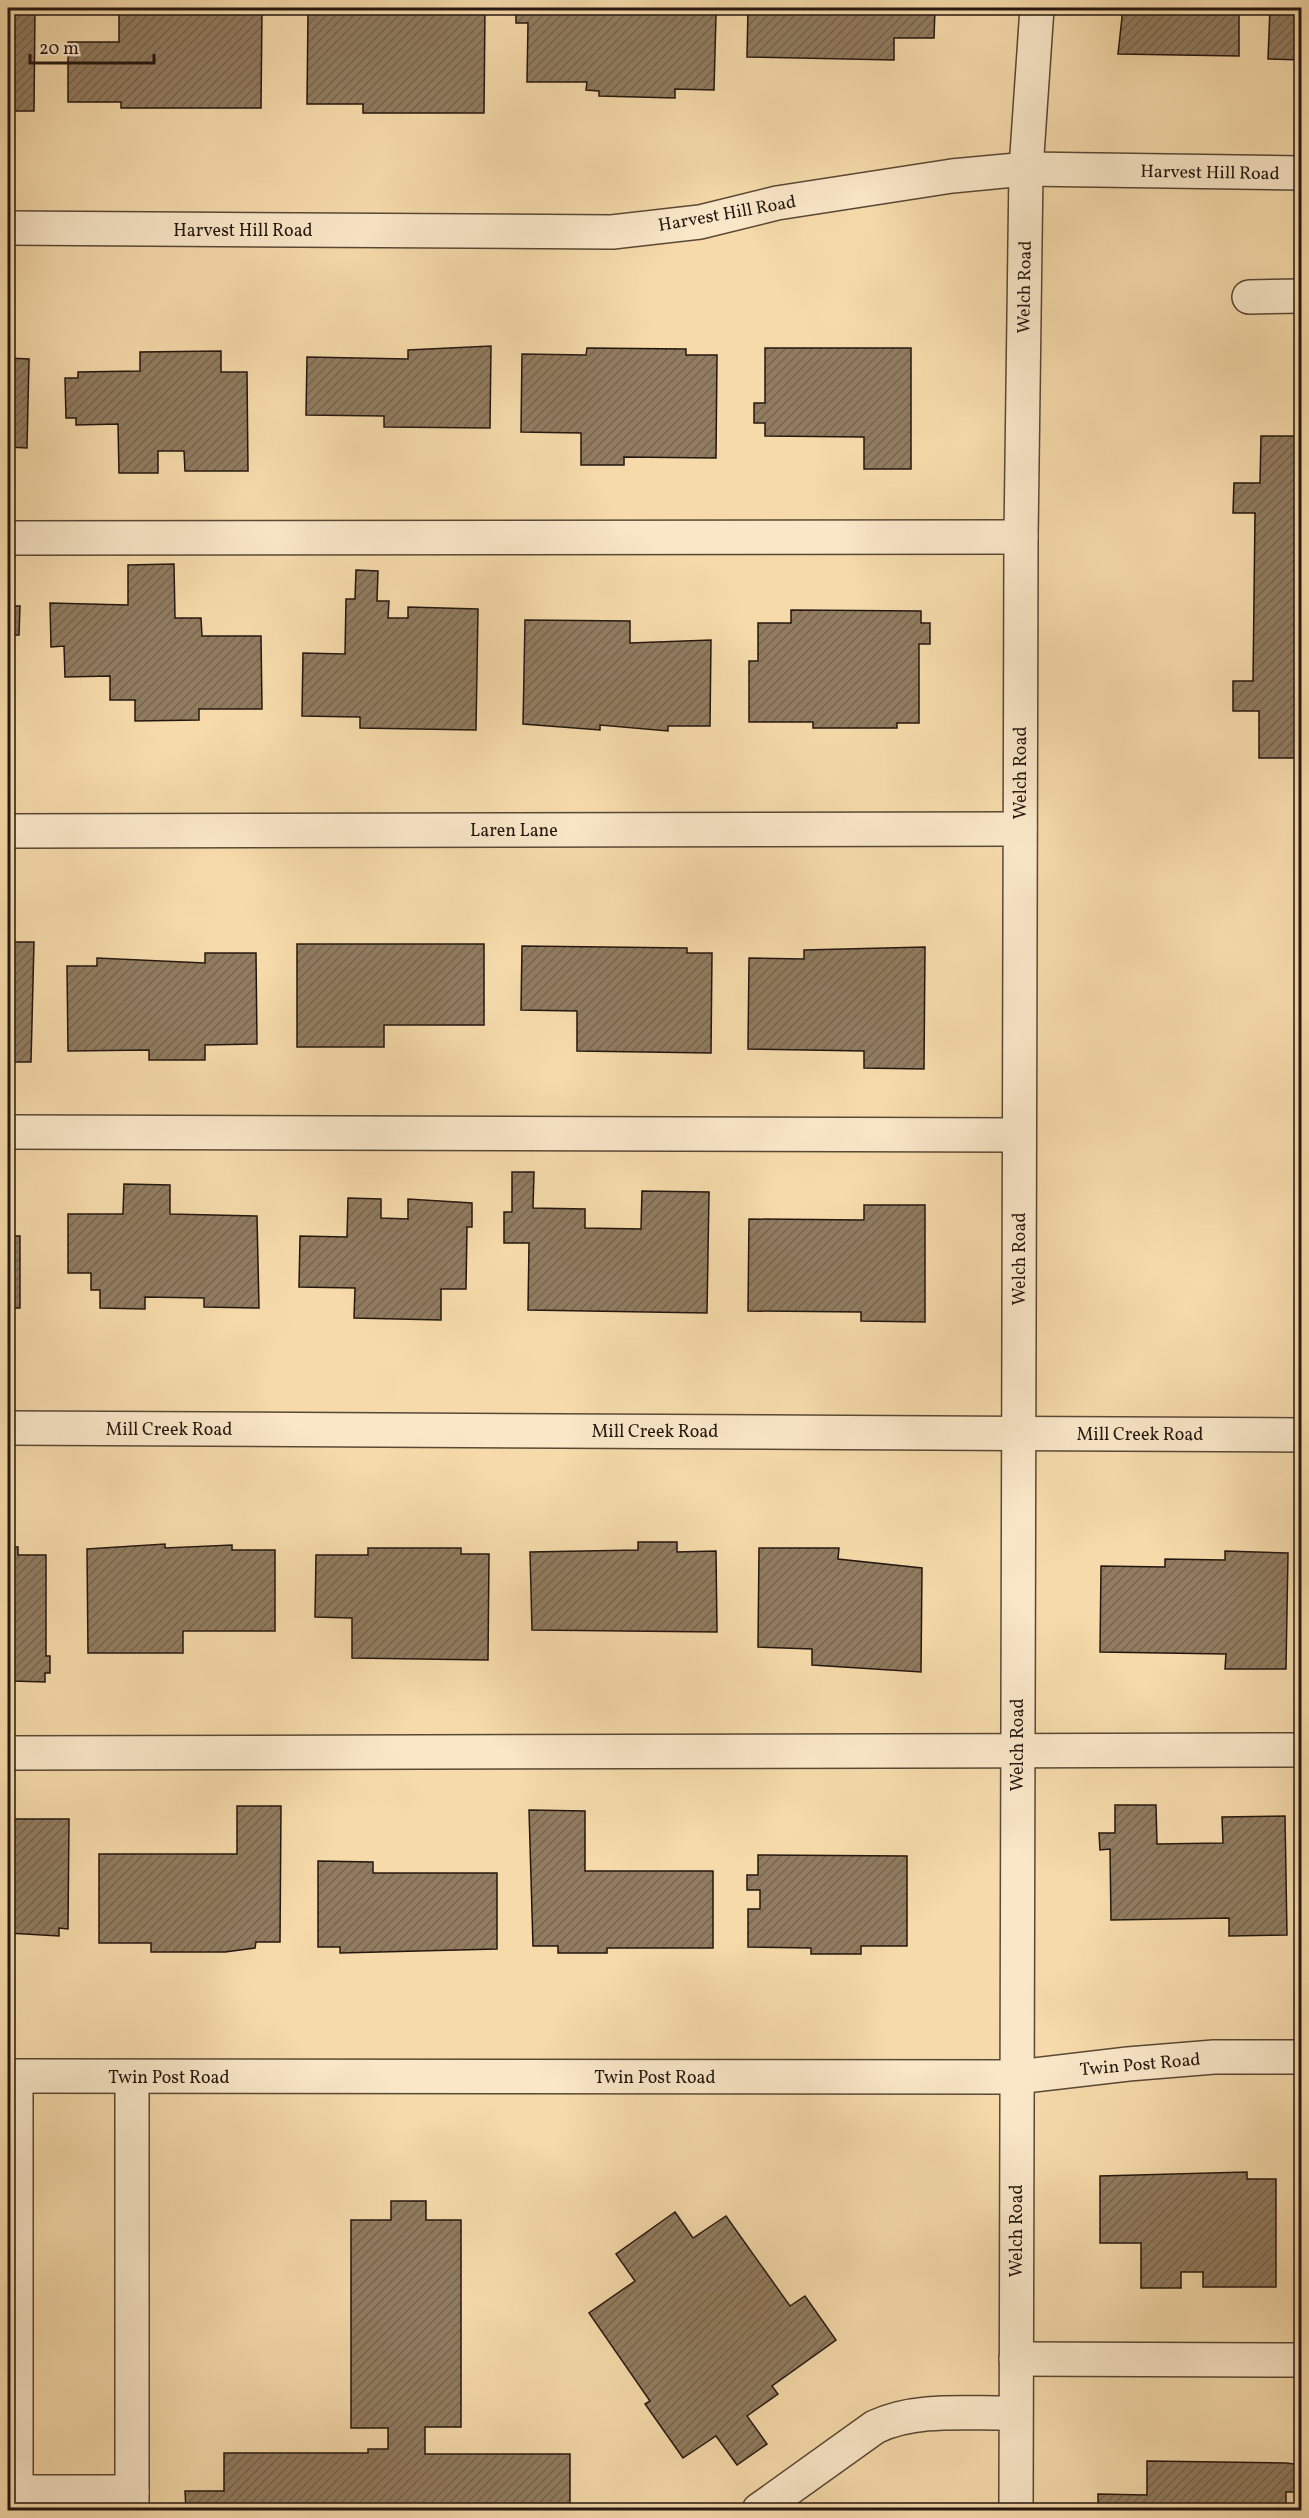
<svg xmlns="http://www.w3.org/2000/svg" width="1309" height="2518" font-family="Vollkorn,serif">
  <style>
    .building { fill: url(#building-hatch); stroke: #241710; stroke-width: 1.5 }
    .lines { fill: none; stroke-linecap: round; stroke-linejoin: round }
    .minor-casing { stroke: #584836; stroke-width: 36 }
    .minor { stroke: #f9e7c8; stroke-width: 33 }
    .labels { text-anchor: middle; stroke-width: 4.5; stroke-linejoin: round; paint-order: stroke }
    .street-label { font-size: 18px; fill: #241710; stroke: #f9e7c8 }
  </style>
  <defs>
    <pattern id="building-hatch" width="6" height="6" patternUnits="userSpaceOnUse" patternTransform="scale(1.5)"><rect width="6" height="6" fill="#917c60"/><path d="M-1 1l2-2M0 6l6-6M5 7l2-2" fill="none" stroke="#76654e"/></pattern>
  </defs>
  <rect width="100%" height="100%" fill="#f6daaa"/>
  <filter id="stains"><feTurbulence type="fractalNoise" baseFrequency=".00333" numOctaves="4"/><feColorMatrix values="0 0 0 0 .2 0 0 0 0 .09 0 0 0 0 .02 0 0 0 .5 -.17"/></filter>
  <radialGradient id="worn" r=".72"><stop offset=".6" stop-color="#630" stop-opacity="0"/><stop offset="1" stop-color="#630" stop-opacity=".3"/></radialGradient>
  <g class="building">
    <path d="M8,8H35L34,111H8Z"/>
    <path d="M119,8H262L261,108H121V102H68V42H119Z"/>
    <path d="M421,8H485L484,113H363V104H307L308,12L421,13Z"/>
    <path d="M516,8H650V13L716,14L714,90L675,89V98L599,96V91L586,90L587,82H527L528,23H516Z"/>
    <path d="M748,8H935L934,38H894V60L747,57Z"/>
    <path d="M1123,8H1239V56L1118,54Z"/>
    <path d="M1270,8H1302V60L1268,59Z"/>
    <path d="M491,346L490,428L384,427V416L306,415L307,357L408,359V350Z"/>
    <path d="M587,348L686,349V355H717L716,458L624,457V465H581V433L521,432L522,354L586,355Z"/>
    <path d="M765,348H911V469H864V437L765,436V423H754V403H765Z"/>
    <path d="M221,351V372H247L248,471H185L184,451H158V473H119L118,424L76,425V418H66L65,378H78V372L140,371V352Z"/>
    <path d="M8,358L29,359L27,448L8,447Z"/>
    <path d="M1261,436H1302V758H1259V711H1233V681H1253L1255,513H1233L1234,483H1260Z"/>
    <path d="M174,564L175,618H201L202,636H261L262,709H199V720L135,721V700H110V676L65,677L64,646L51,647L50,603L128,605V565Z"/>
    <path d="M356,570L378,571L377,601H389L388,618H408V607L478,609L476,730L360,728V717L302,716L303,653L345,654L346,599H355Z"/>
    <path d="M8,606H20L19,635H14V688H8Z"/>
    <path d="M791,610L921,611V623H930V644H919V723H897V728H813V722H749V661H758V623H791Z"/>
    <path d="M525,620L630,621V643L711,640L710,726H668V731L600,725V730L523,724Z"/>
    <path d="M8,942H34L31,1062H8Z"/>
    <path d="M297,944H484V1025H384V1047H297Z"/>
    <path d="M522,946L687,948V953H712L711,1053L577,1051V1011L521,1010Z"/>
    <path d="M925,947L924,1069L864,1068V1051L748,1049L749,958L804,959V950Z"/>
    <path d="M205,953H256L257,1044L205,1045V1060H149V1050L68,1051L67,966H97V958L205,963Z"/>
    <path d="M512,1172H534L533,1208L585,1209V1228L641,1229L642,1191L709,1192L707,1313L528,1310L529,1243H504V1212H512Z"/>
    <path d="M124,1184L170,1185V1214L257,1216L259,1308L204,1307V1298L145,1297V1309L100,1308V1290H91V1273H68V1214H123Z"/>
    <path d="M348,1198L381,1199V1218L408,1219V1199L472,1203V1227H467L466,1289H441V1320L354,1318L355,1288L299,1287L300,1236L347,1237Z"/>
    <path d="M864,1205H925V1322L861,1321V1312L748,1311L749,1219L864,1220Z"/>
    <rect x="8" y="1236" width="12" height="72"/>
    <path d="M638,1542H677V1552L716,1551L717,1632L532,1630L530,1552L638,1550Z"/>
    <path d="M165,1544V1548L232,1545V1550H275V1631H183V1653H88L87,1549Z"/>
    <path d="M8,1547H18V1555H46V1656H50V1673H45V1682L12,1681V1649H8Z"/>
    <path d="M368,1548H461V1554H489L488,1660L352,1658V1618L315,1617L316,1555H368Z"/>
    <path d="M759,1548H839L838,1559L922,1568L921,1672L812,1665V1649L758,1647Z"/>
    <path d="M1225,1551L1288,1553L1286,1669H1225L1226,1654L1100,1652L1101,1566L1165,1567V1559L1225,1560Z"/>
    <path d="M1115,1805H1156L1157,1844L1223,1843L1222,1817L1285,1816L1287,1935L1229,1936V1918L1111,1920L1110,1849L1100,1850L1099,1833H1115Z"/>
    <path d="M237,1806H281L280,1942H256L255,1948L225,1952H151V1943H99V1854H237Z"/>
    <path d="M529,1810L585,1811V1871H713V1948H607V1953H558V1946H533Z"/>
    <path d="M8,1819H69L68,1929L59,1928V1936L8,1933Z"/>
    <path d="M758,1855L907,1856V1946H861V1954H811V1948L748,1947V1909H760V1890H747V1875H758Z"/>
    <path d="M318,1861L373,1862V1873H497V1949L340,1953V1947H318Z"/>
    <path d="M1247,2172V2179H1276V2287H1203V2272H1181V2288H1141V2243H1100V2176Z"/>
    <path d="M391,2201H426V2220H461V2427H425V2454H570V2510H186L185,2491H224V2453H368V2449H388V2428H351V2220H391Z"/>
    <path d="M675,2212L693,2238L726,2216L790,2306L805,2296L836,2340L772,2386L778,2394L747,2416L767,2444L737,2465L716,2436L683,2458L645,2404L650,2401L589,2313L635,2281L616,2254Z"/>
    <path d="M1147,2461L1286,2463L1302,2465V2492H1286V2510H1098V2494L1147,2495Z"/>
  </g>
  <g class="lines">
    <defs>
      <g id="minor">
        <path d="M8,228L612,232L700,222L777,203L952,176L1026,169L1302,173"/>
        <path d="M1249,297L1302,296"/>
        <path d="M8,538L1021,537"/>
        <path d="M8,831L1020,829"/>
        <path d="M8,1132L1019,1135"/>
        <path d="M8,1428L1302,1435"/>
        <path d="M8,1753L1302,1750"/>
        <path d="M8,2076L1016,2077L1128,2064L1214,2057H1302"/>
        <path d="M132,2077V2510"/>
        <path d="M1016,2359L1302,2360"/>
        <path d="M16,2492H132"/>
        <path d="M16,2510V2077"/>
        <path d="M759,2510L875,2427C917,2407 969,2414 1015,2413"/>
        <path d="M1016,2510L1021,537L1026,169L1037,8"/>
      </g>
    </defs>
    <use href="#minor" class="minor-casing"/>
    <use href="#minor" class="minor"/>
  </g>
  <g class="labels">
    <g class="street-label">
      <text transform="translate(1210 172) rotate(1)" y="6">Harvest Hill Road</text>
      <text transform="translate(727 213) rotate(-10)" y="6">Harvest Hill Road</text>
      <text x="243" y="236">Harvest Hill Road</text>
      <text transform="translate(1024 287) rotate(-89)" y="6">Welch Road</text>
      <text transform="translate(1020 773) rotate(-90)" y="6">Welch Road</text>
      <text x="514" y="836">Laren Lane</text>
      <text transform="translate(1019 1259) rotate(-90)" y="6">Welch Road</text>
      <text x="169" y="1435">Mill Creek Road</text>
      <text x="655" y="1437">Mill Creek Road</text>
      <text x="1140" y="1440">Mill Creek Road</text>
      <text transform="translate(1017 1745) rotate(-90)" y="6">Welch Road</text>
      <text transform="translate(1140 2064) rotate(-5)" y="6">Twin Post Road</text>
      <text x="169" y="2083">Twin Post Road</text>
      <text x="655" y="2083">Twin Post Road</text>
      <text transform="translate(1016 2231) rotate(-90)" y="6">Welch Road</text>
    </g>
  </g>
  <rect width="1309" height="2518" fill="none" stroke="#f6daaa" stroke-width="30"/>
  <rect x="9" y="9" width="1291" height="2500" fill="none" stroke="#241710" stroke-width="3"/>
  <rect x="15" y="15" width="1279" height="2488" fill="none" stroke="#241710" stroke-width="1.5"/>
  <path d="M30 54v9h124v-9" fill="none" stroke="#241710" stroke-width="3"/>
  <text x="39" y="54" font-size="18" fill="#241710" stroke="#f9e7c8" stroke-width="4.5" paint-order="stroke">20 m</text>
  <rect width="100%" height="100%" filter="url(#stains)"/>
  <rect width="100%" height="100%" fill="url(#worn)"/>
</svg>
